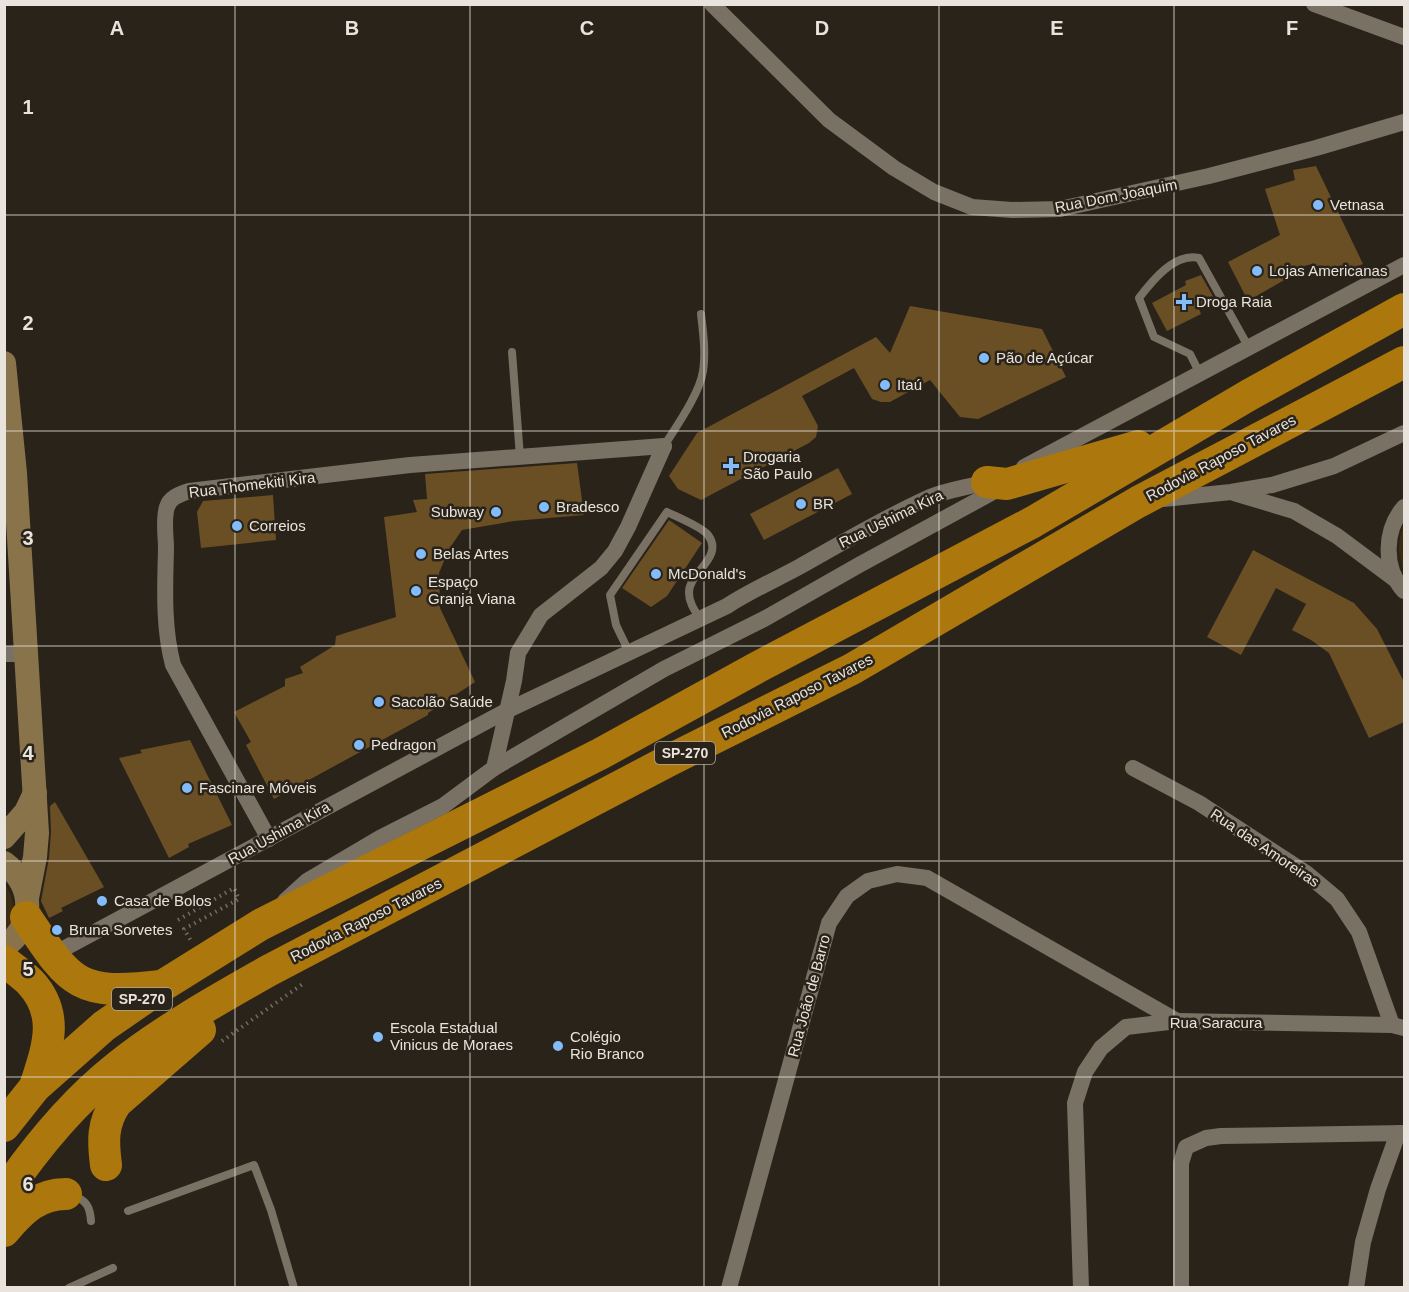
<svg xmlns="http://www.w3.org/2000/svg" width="1409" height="1292" font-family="Helvetica,sans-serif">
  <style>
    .green { fill: #3c2c12 }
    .building { fill: #6a4f25 }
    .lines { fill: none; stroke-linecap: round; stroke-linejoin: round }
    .path { stroke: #716c63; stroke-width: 4; stroke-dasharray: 1.5 4.5; stroke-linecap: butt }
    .lane { stroke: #7a7165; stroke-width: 8 }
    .street { stroke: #7a7165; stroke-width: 16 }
    .secondary { stroke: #89734a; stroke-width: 24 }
    .highway { stroke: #ac770c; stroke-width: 32 }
    .grid { fill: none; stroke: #e8e4dd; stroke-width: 1.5; stroke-opacity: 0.55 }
    .poi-dot { fill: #82bcfa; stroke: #2a2319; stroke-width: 2 }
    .labels { text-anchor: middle; stroke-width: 5; stroke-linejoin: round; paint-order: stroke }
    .shield { fill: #2a2319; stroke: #afaaa2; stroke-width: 1.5 }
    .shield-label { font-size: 14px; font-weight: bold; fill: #e8e4dd }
    .street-label { font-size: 15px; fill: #e8e4dd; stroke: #2a2319 }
    .poi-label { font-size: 15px; fill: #e8e4dd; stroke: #2a2319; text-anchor: start }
    .grid-label { font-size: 20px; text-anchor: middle; font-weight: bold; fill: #e8e4dd; stroke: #2a2319; stroke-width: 5; stroke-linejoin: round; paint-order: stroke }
  </style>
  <rect width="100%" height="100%" fill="#2a2319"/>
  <g class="green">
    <path d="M1404,524V572C1398,555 1397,542 1404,524Z"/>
    <path d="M5,885C19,903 12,922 5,941Z"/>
  </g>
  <g class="building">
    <path d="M1316,166L1363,264L1337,276L1313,264L1281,271L1286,279L1248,301L1228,262L1280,235L1265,189L1295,180L1293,170Z"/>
    <path d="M1201,275L1215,300L1199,309L1201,314L1167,331L1152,303L1186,285L1185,281Z"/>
    <path d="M910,306L1042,329L1066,377L978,419L960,417L930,380L890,402H881L872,399L854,368L802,396L818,426L816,437L809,443L701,500L678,489L669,476L697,433L876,337L890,353Z"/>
    <path d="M577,463L584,515L514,521L462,530L449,549L439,573L440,608L475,682L428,713V715L274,799L246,745L251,742L234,712L285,686V679L303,673L300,667L335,645L336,636L396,617L384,517L417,512L413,500L427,499L425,474Z"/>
    <path d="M838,468L852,494L764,540L750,514Z"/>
    <path d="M273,495L276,540L201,548L197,512L203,501Z"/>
    <path d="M669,520L702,543L667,596L651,607L622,588Z"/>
    <path d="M1253,550L1354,603L1377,629L1404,682V722L1369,738L1329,653L1311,640L1292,630L1306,604L1276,588L1241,655L1207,637Z"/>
    <path d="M190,740L232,825L188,844L189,847L169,858L119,758L142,753L140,750Z"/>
    <path d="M55,802L104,887L61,908L63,911L49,918L41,901L49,858L51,832L50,806Z"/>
  </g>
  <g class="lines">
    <g class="path">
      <path d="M178,920L234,888L239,899L184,929L191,941"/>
      <path d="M222,1041L304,983"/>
    </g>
    <g class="lane">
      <path d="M512,352L520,457"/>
      <path d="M1200,374L1190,354L1154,337L1139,298C1152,281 1175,252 1199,258L1249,348"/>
      <path d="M664,446C676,427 700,393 703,371C706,352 703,332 701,314"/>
      <path d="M629,652L616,625L610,595L667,512C677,517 702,527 708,535C725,557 688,573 689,593C689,603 695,611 700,619"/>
      <path d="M72,1195C86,1200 90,1206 91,1221"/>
      <path d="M128,1211L254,1165L271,1210L294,1288"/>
      <path d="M69,1288L113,1268"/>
    </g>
    <g class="street">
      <path d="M712,4L829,120L894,168L934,192L972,207L1012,210L1060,209L1209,176L1316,148L1404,122"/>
      <path d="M1314,4L1404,37"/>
      <path d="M1024,467L1404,265"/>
      <path d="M1234,493L1294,511L1337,536L1396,580"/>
      <path d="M1163,499L1231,492L1272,485L1334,466L1404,433"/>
      <path d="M1404,507C1384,530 1383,568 1404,591"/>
      <path d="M4,654H27"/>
      <path d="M494,768L664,669L764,619L859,565L1004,486"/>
      <path d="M1133,768L1199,803L1306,873L1337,899L1359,932L1392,1025"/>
      <path d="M269,839L173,665C163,627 165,588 166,549C166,536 163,519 167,507C170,497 181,494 189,491L410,465L664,446"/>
      <path d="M285,901L307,881L380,838L443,806L494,768L514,681L518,653L541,615L601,568L615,551L628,527L664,446"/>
      <path d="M52,955L506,711L727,606C750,591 775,580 799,567C842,543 885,517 930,497C950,489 971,487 992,480"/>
      <path d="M729,1288L829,923L847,896L868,881L897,874L927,878L1177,1021"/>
      <path d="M1081,1288L1075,1103L1085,1072L1101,1048L1126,1027L1177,1021L1392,1025L1404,1028"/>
      <path d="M1181,1288V1163L1186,1147L1206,1138L1221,1136L1404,1133"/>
      <path d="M1356,1288L1363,1242L1378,1189L1398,1133"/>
    </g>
    <g class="secondary">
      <path d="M4,363L15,473L37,833L35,857L27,898"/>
      <path d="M4,837L26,812L35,793"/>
      <path d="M4,863C34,885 36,925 4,947"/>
    </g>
    <g class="highway">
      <path d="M987,482L1007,484L1138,446"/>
      <path d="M26,917C71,984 77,996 161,986"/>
      <path d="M4,961C13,968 22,974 30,982C61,1015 47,1049 35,1087"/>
      <path d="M4,1126L35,1087L104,1026L162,986L260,925L600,754L758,667L1033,522L1249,395L1404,309"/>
      <path d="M106,1165C103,1141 102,1124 116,1103L200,1030"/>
      <path d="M4,1194C36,1147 73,1102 117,1067C163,1030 217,1000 268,971L668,761L852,669L1138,502L1404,362"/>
      <path d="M4,1231C22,1210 38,1194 66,1194"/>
    </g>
  </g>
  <path class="grid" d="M235,4V1288M470,4V1288M704,4V1288M939,4V1288M1174,4V1288M4,215H1404M4,431H1404M4,646H1404M4,861H1404M4,1077H1404"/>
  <g class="poi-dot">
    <circle cx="1318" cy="205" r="6"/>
    <circle cx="1257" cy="271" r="6"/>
    <path d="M1181 293h6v6h6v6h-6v6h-6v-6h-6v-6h6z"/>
    <circle cx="984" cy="358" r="6"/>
    <circle cx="885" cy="385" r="6"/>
    <path d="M728 457h6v6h6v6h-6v6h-6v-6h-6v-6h6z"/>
    <circle cx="801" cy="504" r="6"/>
    <circle cx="544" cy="507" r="6"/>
    <circle cx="496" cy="512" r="6"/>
    <circle cx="237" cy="526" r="6"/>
    <circle cx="421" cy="554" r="6"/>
    <circle cx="656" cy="574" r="6"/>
    <circle cx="416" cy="591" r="6"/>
    <circle cx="379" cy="702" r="6"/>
    <circle cx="359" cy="745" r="6"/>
    <circle cx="187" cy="788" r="6"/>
    <circle cx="102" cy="901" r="6"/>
    <circle cx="57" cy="930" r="6"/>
    <circle cx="378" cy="1037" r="6"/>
    <circle cx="558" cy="1046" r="6"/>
  </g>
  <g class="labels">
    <g class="shield">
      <rect x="655" y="742" width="60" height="22" rx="4.5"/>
      <rect x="112" y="988" width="60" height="22" rx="4.5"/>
    </g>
    <g class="shield-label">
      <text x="685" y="758">SP-270</text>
      <text x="142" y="1004">SP-270</text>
    </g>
    <g class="street-label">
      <text transform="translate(1116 196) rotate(-11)" y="5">Rua Dom Joaquim</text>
      <text transform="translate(1221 458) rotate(-28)" y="5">Rodovia Raposo Tavares</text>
      <text transform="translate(252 485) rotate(-7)" y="5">Rua Thomekiti Kira</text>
      <text transform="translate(891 519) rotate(-26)" y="5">Rua Ushima Kira</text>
      <text transform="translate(797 696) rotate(-27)" y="5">Rodovia Raposo Tavares</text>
      <text transform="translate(279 833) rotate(-29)" y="5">Rua Ushima Kira</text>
      <text transform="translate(1265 848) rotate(34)" y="5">Rua das Amoreiras</text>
      <text transform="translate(366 920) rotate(-27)" y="5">Rodovia Raposo Tavares</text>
      <text transform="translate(809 996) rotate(-75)" y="5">Rua João de Barro</text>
      <text x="1216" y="1028">Rua Saracura</text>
    </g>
    <g class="poi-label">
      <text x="1330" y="210">Vetnasa</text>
      <text x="1269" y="276">Lojas Americanas</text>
      <text x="1196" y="307">Droga Raia</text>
      <text x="996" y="363">Pão de Açúcar</text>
      <text x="897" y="390">Itaú</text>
      <text x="743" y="462">Drogaria<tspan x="743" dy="17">São Paulo</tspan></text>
      <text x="813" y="509">BR</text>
      <text x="556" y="512">Bradesco</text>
      <text x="484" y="517" text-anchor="end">Subway</text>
      <text x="249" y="531">Correios</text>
      <text x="433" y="559">Belas Artes</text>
      <text x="668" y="579">McDonald's</text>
      <text x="428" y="587">Espaço<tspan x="428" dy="17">Granja Viana</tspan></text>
      <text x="391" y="707">Sacolão Saúde</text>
      <text x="371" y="750">Pedragon</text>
      <text x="199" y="793">Fascinare Móveis</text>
      <text x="114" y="906">Casa de Bolos</text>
      <text x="69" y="935">Bruna Sorvetes</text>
      <text x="390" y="1033">Escola Estadual<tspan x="390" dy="17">Vinicus de Moraes</tspan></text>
      <text x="570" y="1042">Colégio<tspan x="570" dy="17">Rio Branco</tspan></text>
    </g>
  </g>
  <g class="grid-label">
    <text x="117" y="35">A</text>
    <text x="352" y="35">B</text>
    <text x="587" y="35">C</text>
    <text x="822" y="35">D</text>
    <text x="1057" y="35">E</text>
    <text x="1292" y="35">F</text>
    <text x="28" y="114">1</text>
    <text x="28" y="330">2</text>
    <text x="28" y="545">3</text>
    <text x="28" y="760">4</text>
    <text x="28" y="976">5</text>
    <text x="28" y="1191">6</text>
  </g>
  <rect width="1409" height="1292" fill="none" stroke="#e8e4dd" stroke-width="12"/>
</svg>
